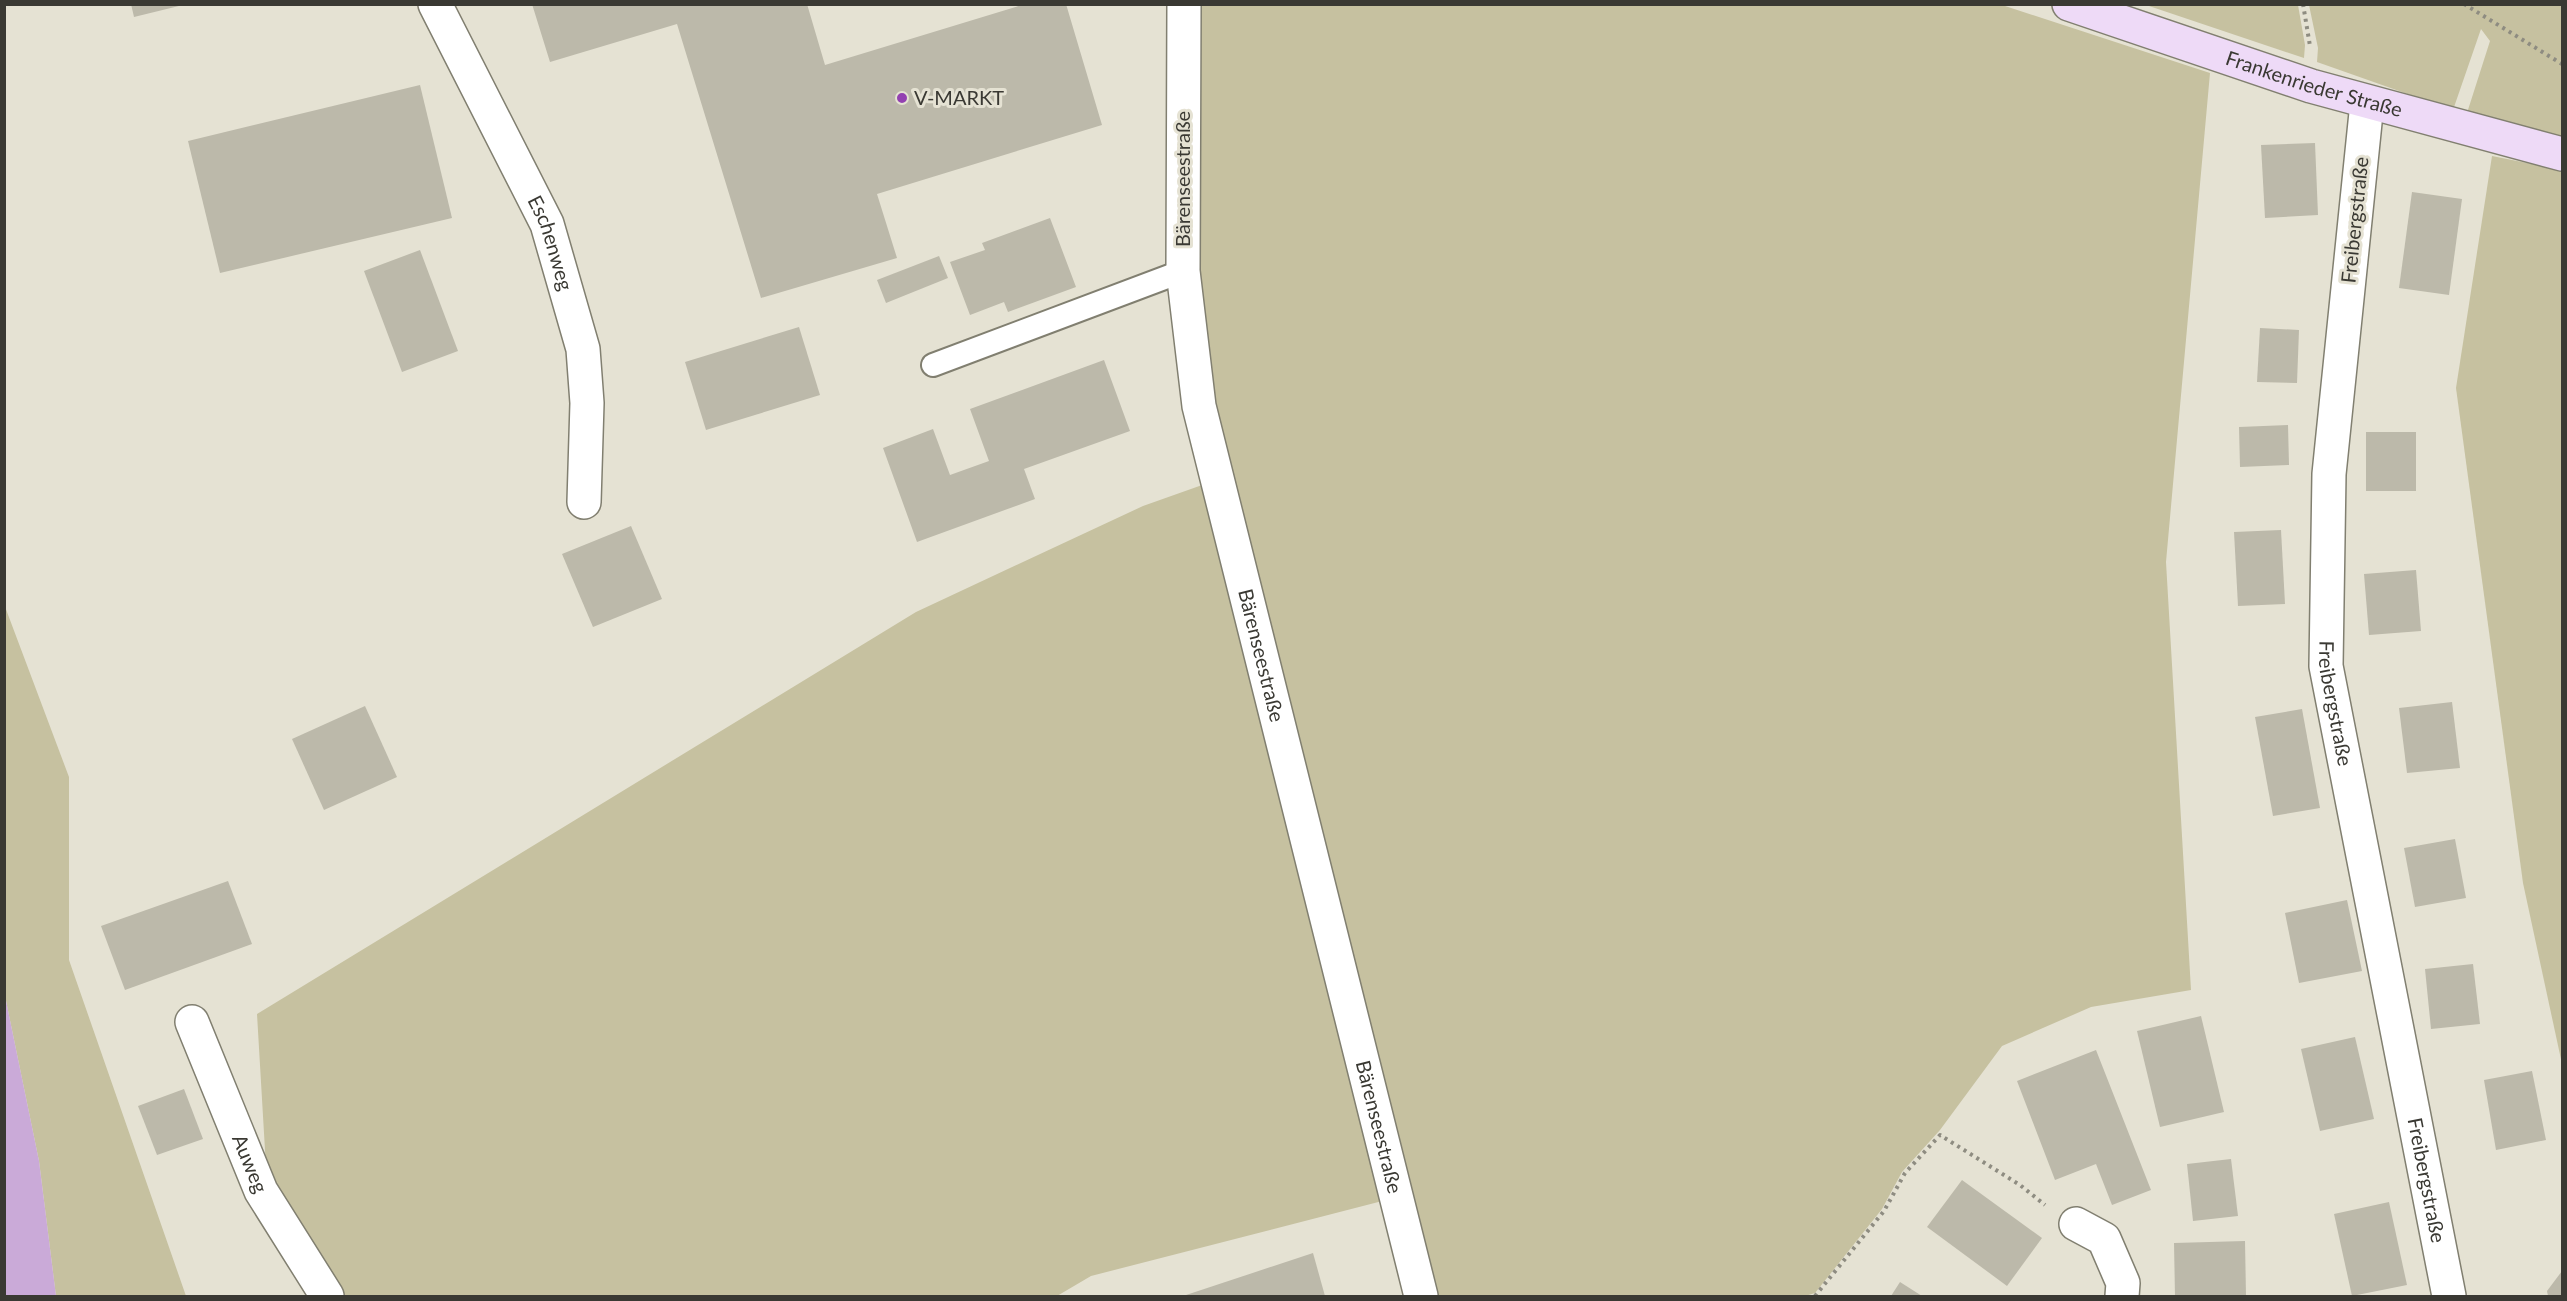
<svg xmlns="http://www.w3.org/2000/svg" width="2567" height="1301" font-family="Lato,sans-serif">
  <style>
    .green { fill: #c6c1a0 }
    .water { fill: #caaad8 }
    .building { fill: #bcb9aa }
    .lines { fill: none; stroke-linecap: round; stroke-linejoin: round }
    .lane-casing { stroke: #817f70; stroke-width: 26 }
    .street-casing { stroke: #817f70; stroke-width: 36 }
    .secondary-casing { stroke: #817f70; stroke-width: 36 }
    .path { stroke: #8e8c81; stroke-width: 4; stroke-dasharray: 3 4.5; stroke-linecap: butt }
    .lane { stroke: #fff; stroke-width: 22 }
    .street { stroke: #fff; stroke-width: 33 }
    .secondary { stroke: #eedaf7; stroke-width: 33 }
    .poi-dot { fill: #9341b1; stroke: #e5e2d3; stroke-width: 2 }
    .labels { text-anchor: middle; stroke-width: 6; stroke-linejoin: round; paint-order: stroke }
    .street-label { font-size: 20px; fill: #3a3933; stroke: #e5e2d3 }
    .poi-label { font-size: 20px; fill: #3a3933; stroke: #e5e2d3; text-anchor: start }
  </style>
  <rect width="100%" height="100%" fill="#e5e2d3"/>
  <g class="green">
    <path d="M1194,5H2002L2210,73L2166,562L2191,990L2091,1007L2002,1046L1940,1130L1902,1172L1882,1209L1815,1293L1805,1296H1430L1213,405L1196,269Z"/>
    <path d="M2146,5H2298L2305,45L2304,58Z"/>
    <path d="M2309,5H2562V137L2467,113L2490,41L2481,29L2453,110L2317,62L2318,48Z"/>
    <path d="M2492,156L2562,170V1064L2523,883L2456,388Z"/>
    <path d="M1205,484L1390,1199L1091,1276L1057,1296H334L267,1184L257,1014L916,612L1143,506Z"/>
    <path d="M4,604L69,777V960L186,1296H56L39,1161L5,996Z"/>
  </g>
  <path class="water" d="M5,996L39,1161L56,1296H5Z"/>
  <g class="building">
    <path d="M131,4H183V5L134,17Z"/>
    <path d="M532,4H807L825,65L1025,4H1066L1102,125L877,194L897,258L761,298L677,24L550,62Z"/>
    <path d="M420,85L452,218L220,273L188,141Z"/>
    <path d="M2315,143L2318,215L2265,218L2261,145Z"/>
    <path d="M2412,192L2462,199L2449,295L2399,288Z"/>
    <path d="M1050,218L1076,287L1008,312L1004,302L970,315L950,262L985,250L982,243Z"/>
    <path d="M420,250L458,351L402,372L364,271Z"/>
    <path d="M939,256L948,278L886,303L877,280Z"/>
    <path d="M799,327L820,395L706,430L685,362Z"/>
    <path d="M2260,328L2299,330L2297,383L2257,382Z"/>
    <path d="M1104,360L1130,431L1024,469L1035,499L917,542L883,448L933,429L950,475L989,461L970,409Z"/>
    <path d="M2288,425L2289,465L2240,467L2239,427Z"/>
    <rect x="2366" y="432" width="50" height="59"/>
    <path d="M631,526L662,599L593,627L562,554Z"/>
    <path d="M2281,530L2285,604L2238,606L2234,532Z"/>
    <path d="M2416,570L2421,631L2369,635L2364,574Z"/>
    <path d="M2452,702L2460,768L2407,773L2399,708Z"/>
    <path d="M365,706L397,777L324,810L292,739Z"/>
    <path d="M2302,709L2320,808L2273,816L2255,717Z"/>
    <path d="M2455,839L2466,898L2415,907L2404,848Z"/>
    <path d="M228,881L252,944L125,990L101,926Z"/>
    <path d="M2347,900L2362,971L2299,983L2285,913Z"/>
    <path d="M2473,964L2480,1024L2431,1029L2425,969Z"/>
    <path d="M2201,1016L2224,1112L2160,1127L2137,1031Z"/>
    <path d="M2355,1037L2374,1119L2320,1131L2301,1049Z"/>
    <path d="M2096,1050L2151,1190L2112,1205L2096,1164L2055,1180L2017,1081Z"/>
    <path d="M2532,1071L2546,1140L2496,1150L2484,1080Z"/>
    <path d="M184,1089L203,1139L157,1155L138,1106Z"/>
    <path d="M2231,1159L2238,1216L2193,1221L2187,1164Z"/>
    <path d="M1962,1180L2042,1238L2007,1286L1927,1227Z"/>
    <path d="M2389,1202L2407,1285L2352,1296L2334,1214Z"/>
    <path d="M2245,1241L2246,1296H2175L2174,1243Z"/>
    <path d="M1313,1253L1325,1296H1183Z"/>
    <path d="M2562,1271V1296H2548L2547,1291Z"/>
    <path d="M1900,1282L1922,1296H1891Z"/>
  </g>
  <g class="lines">
    <defs>
      <path id="lane" d="M933,365L1183,271"/>
      <g id="street">
        <path id="s1" d="M435,4L547,224L583,349L587,403L584,502"/>
        <path id="s2" d="M1184,4L1183,271L1199,406L1421,1296"/>
        <path id="s3" d="M2367,103L2329,474L2326,666L2449,1296"/>
        <path id="s4" d="M192,1022L261,1191L327,1296"/>
        <path d="M2076,1224L2104,1239L2123,1283L2122,1296"/>
      </g>
      <g id="secondary">
        <path id="s5" d="M2069,4L2311,86L2562,154"/>
      </g>
    </defs>
    <use href="#lane" class="lane-casing"/>
    <use href="#street" class="street-casing"/>
    <use href="#secondary" class="secondary-casing"/>
    <g class="path">
      <path d="M2303,4L2310,46"/>
      <path d="M2464,4L2562,64"/>
      <path d="M1815,1296L1884,1211L1905,1173L1940,1135L2020,1185L2045,1205"/>
    </g>
    <use href="#lane" class="lane"/>
    <use href="#street" class="street"/>
    <use href="#secondary" class="secondary"/>
  </g>
  <circle class="poi-dot" cx="902" cy="98" r="6"/>
  <g class="labels">
    <g class="street-label">
      <text dy="7" stroke="none"><textPath href="#s5" startOffset="258">Frankenrieder Straße</textPath></text>
      <text transform="translate(1183 179) rotate(-90)" y="7">Bärenseestraße</text>
      <text transform="translate(2355 220) rotate(-84)" y="7">Freibergstraße</text>
      <text dy="7" stroke="none"><textPath href="#s1" startOffset="266">Eschenweg</textPath></text>
      <text dy="7" stroke="none"><textPath href="#s2" startOffset="660">Bärenseestraße</textPath></text>
      <text dy="7" stroke="none"><textPath href="#s3" startOffset="603">Freibergstraße</textPath></text>
      <text dy="7" stroke="none"><textPath href="#s2" startOffset="1146">Bärenseestraße</textPath></text>
      <text dy="7" stroke="none"><textPath href="#s4" startOffset="153">Auweg</textPath></text>
      <text dy="7" stroke="none"><textPath href="#s3" startOffset="1089">Freibergstraße</textPath></text>
    </g>
    <g class="poi-label">
      <text x="914" y="105">V-MARKT</text>
    </g>
  </g>
  <rect width="2567" height="1301" fill="none" stroke="#3a3933" stroke-width="12"/>
</svg>
